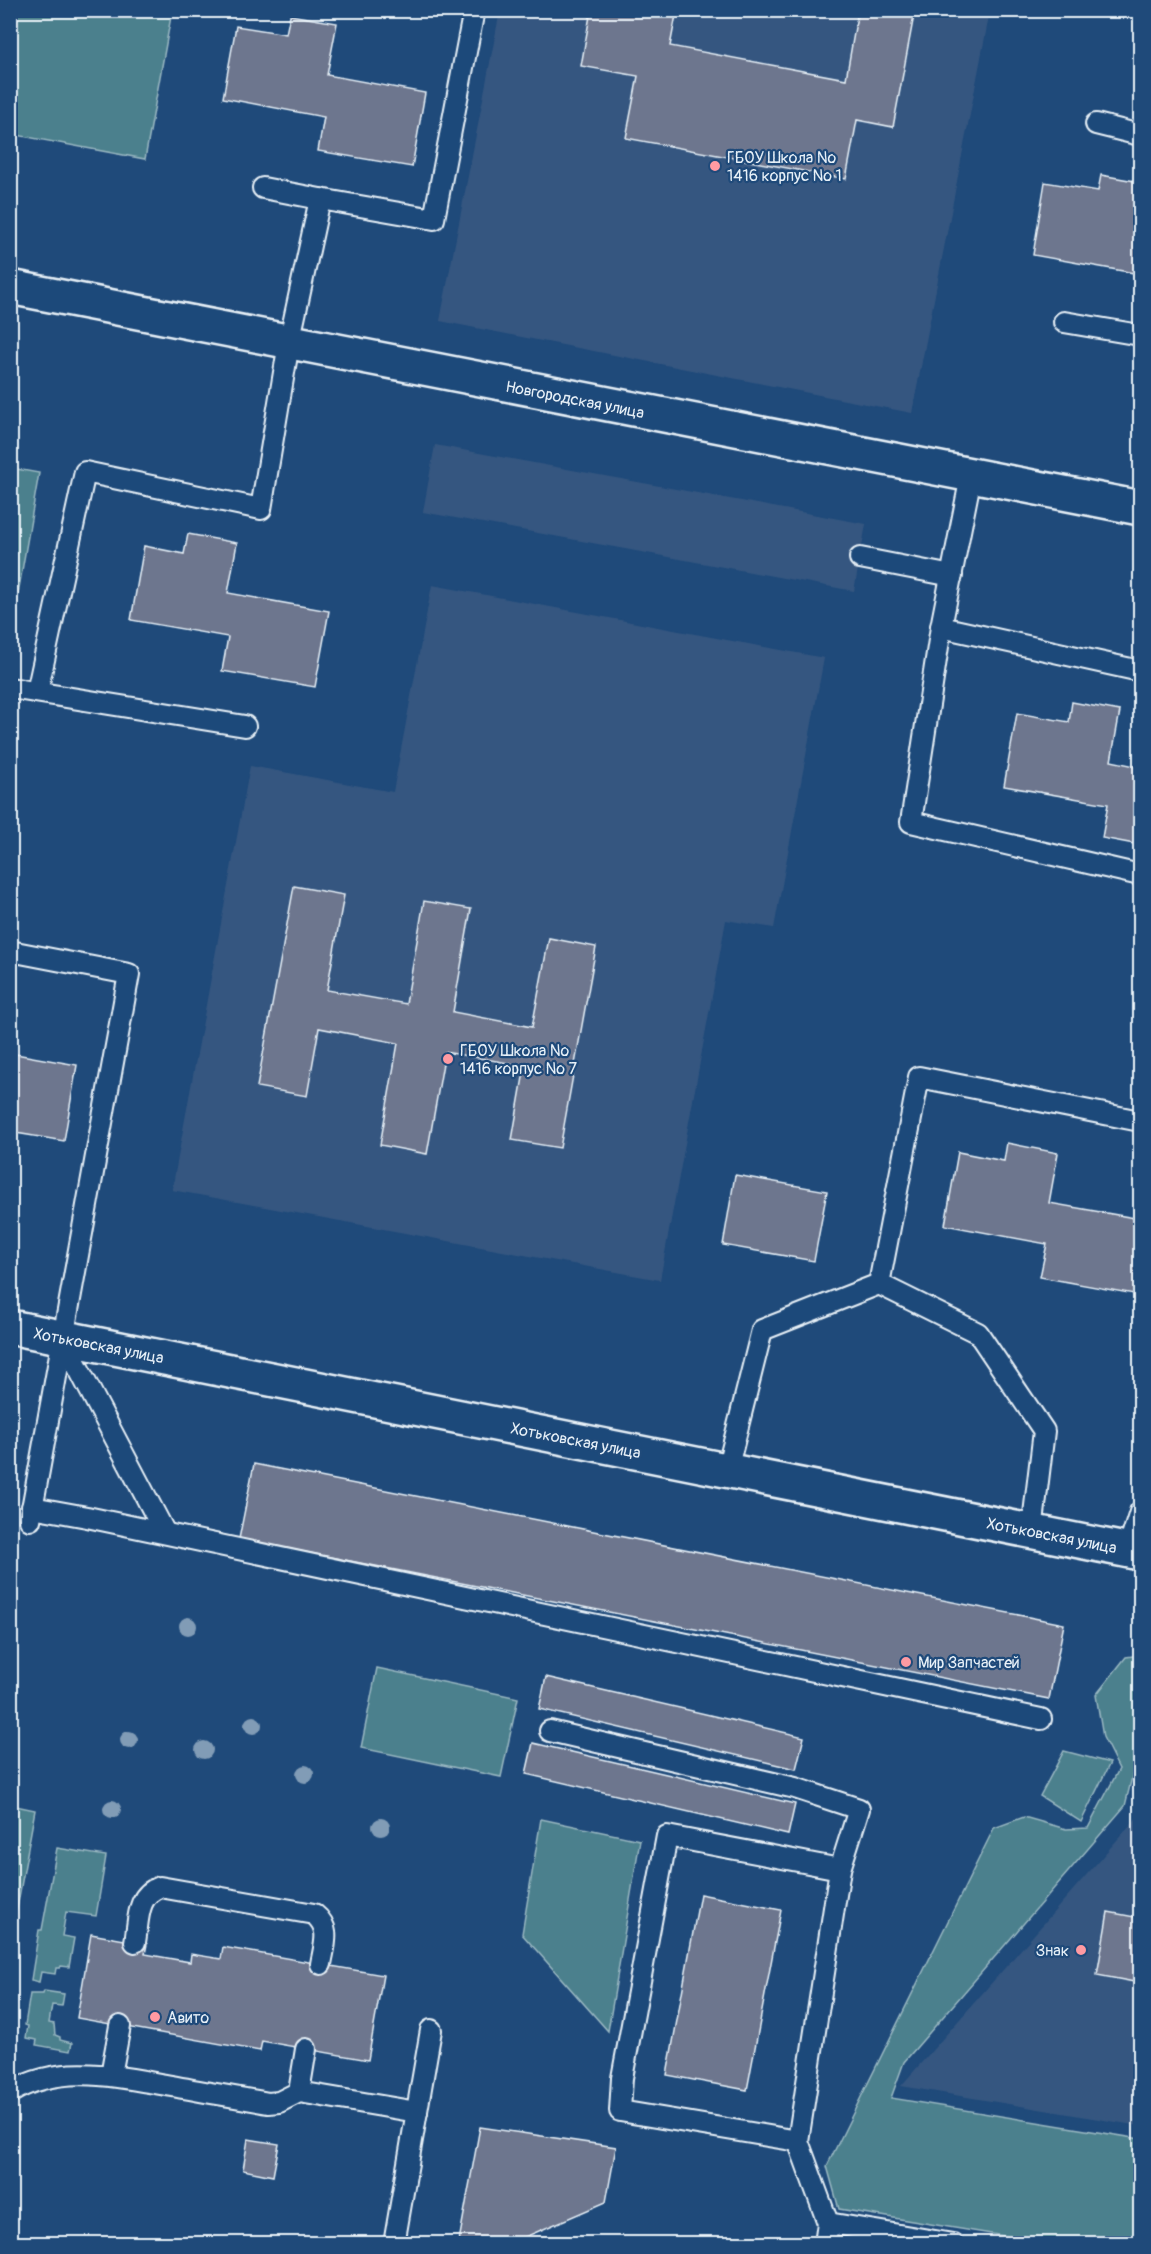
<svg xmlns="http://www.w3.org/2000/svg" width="1151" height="2254" font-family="Pangolin,sans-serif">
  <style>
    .built { fill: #365780 }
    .green { fill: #4c808d; stroke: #9ab8c2; stroke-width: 1.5 }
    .building { fill: #6d768e; stroke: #e8f1f8; stroke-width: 1.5 }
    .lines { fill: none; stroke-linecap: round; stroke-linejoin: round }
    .lane-casing { stroke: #e8f1f8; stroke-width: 24 }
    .street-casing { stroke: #e8f1f8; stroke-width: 38 }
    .lane { stroke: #1f4a7a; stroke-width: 20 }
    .street { stroke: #1f4a7a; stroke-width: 33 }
    .tree { fill: #819cb6 }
    .poi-dot { fill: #ff9aa2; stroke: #1f4a7a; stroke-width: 2 }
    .labels { text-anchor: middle; stroke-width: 4.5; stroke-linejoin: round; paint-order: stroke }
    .poi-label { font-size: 16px; fill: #e8f1f8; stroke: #1f4a7a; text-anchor: start }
    .street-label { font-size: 16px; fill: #e8f1f8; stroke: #1f4a7a }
  </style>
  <rect width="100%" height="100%" fill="#1f4a7a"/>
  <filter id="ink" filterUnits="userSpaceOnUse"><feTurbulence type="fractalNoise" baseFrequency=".0167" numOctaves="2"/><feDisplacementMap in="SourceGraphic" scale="12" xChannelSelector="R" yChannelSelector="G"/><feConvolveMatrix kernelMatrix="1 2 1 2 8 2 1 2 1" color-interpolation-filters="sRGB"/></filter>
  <g filter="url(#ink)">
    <g class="built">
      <path d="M500,11H990L912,413L440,321Z"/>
      <path d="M435,445L866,524L854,591L423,512Z"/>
      <path d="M432,585L824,658L774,928L726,920L660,1280L172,1190L250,766L393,792Z"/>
      <path d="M1140,1814V2126L901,2086Z"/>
    </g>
    <g class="green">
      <path d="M10,11H172L145,159L11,134Z"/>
      <path d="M11,468L39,473L11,634L10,468Z"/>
      <path d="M1140,1655V1744L1125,1806L904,2062L891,2098L1140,2139V2243H1046L839,2209L827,2166L994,1828L1024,1817L1066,1829L1088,1828L1119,1769L1103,1737L1096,1695L1126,1657Z"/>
      <path d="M377,1668L518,1698L501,1777L361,1748Z"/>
      <path d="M1064,1751L1110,1763L1081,1822L1040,1796Z"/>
      <path d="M11,1805L35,1810L11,1941L10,1805Z"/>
      <path d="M541,1819L640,1840L608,2031L522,1934Z"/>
      <path d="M57,1848L106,1856L96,1916L66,1912L62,1936L74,1938L69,1967L61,1966L60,1968H56L55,1974L41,1972L39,1982L31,1980L39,1930H42Z"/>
      <path d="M44,1991L64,1994L62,2006L52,2005L49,2023L54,2024L55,2035L60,2037V2040L72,2043L70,2051L36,2045L37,2040L26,2038L28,2026L25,2025L30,1994H43Z"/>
    </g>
    <g class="building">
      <path d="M591,10H677L670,46L846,79L858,10H915L893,127L857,120L846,179L626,138L638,76L581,66Z"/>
      <path d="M290,15L337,23L327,75L425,93L412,167L318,151L324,117L223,98L236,26L286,34Z"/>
      <path d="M1101,175L1140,182V274L1033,255L1045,182L1098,191Z"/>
      <path d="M1140,280V308H1136Z"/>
      <path d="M188,534L237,543L228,593L329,611L315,687L222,671L228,637L131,620L144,546L184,554Z"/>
      <path d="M1072,702L1120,711L1111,761L1140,767V845L1102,838L1108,804L1004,786L1017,713L1069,722Z"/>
      <path d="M294,886L344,895L327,990L406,1004L424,901L471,909L453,1012L532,1027L549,938L596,947L560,1148L512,1140L525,1066L445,1052L427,1154L380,1145L398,1043L319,1028L307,1096L257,1087Z"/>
      <path d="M10,1053L77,1065L64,1141L10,1132Z"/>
      <path d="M1007,1143L1058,1153L1049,1203L1140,1219V1258L1134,1294L1040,1277L1047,1244L945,1225L958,1152L1004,1161Z"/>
      <path d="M735,1175L827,1191L814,1261L723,1245Z"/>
      <path d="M10,1440L16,1441L11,1464H10Z"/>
      <path d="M254,1464L1064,1624L1049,1699L239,1539Z"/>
      <path d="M546,1677L804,1737L796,1769L539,1709Z"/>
      <path d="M533,1743L795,1804L788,1835L526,1774Z"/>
      <path d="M700,1894L781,1910L747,2090L667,2075Z"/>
      <path d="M1108,1912L1140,1918V1983L1097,1975Z"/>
      <path d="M91,1934L147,1944L145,1954L190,1962L191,1954L221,1959L223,1947L383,1975L368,2060L262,2041L260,2051L77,2018Z"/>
      <path d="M480,2127L616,2147L606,2202L509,2244H471L459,2241Z"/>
      <path d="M248,2139L279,2144L273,2176L243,2170Z"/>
    </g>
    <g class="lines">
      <defs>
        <g id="lane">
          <path d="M1096,124L1140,135"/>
          <path d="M263,188L320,199"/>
          <path d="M1064,322L1140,335"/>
          <path d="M971,476L941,627L911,822L1140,875"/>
          <path d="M860,558L952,576"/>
          <path d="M941,627L1140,671"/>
          <path d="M10,688L245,726"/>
          <path d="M37,692L85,472L261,509L289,343L320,199L434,219L474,10"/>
          <path d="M10,951L129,974L30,1520"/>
          <path d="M879,1284L978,1333L1044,1431L1032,1531"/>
          <path d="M62,1337L165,1533"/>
          <path d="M727,1470L762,1330L879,1284L919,1077L1140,1121"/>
          <path d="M32,1507L87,1517L1041,1719"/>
          <path d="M1128,1550L1140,1512"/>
          <path d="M550,1731L795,1788L859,1809L840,1869L798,2141L828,2223L825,2244"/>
          <path d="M135,1942C139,1920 136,1895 160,1887L314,1914C332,1928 324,1946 321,1964"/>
          <path d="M111,2075L120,2026"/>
          <path d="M299,2092L306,2049"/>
          <path d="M10,2093C60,2062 118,2077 172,2086C204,2092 236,2097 268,2103L279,2102L299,2092L417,2112"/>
          <path d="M798,2141L620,2111L622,2078L667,1836L840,1869"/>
          <path d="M828,2223L953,2244"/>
          <path d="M394,2244L431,2030"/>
        </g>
        <g id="street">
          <path d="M10,287L1140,508"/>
          <path d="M10,1327L1140,1553"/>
        </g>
      </defs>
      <use href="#lane" class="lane-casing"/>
      <use href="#street" class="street-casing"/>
      <use href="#lane" class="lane"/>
      <use href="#street" class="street"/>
    </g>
    <g class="tree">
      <circle cx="188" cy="1626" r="9"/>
      <circle cx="253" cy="1725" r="9"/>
      <circle cx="129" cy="1740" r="9"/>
      <circle cx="204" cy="1750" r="9"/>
      <circle cx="305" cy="1774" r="9"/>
      <circle cx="112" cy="1809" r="9"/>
      <circle cx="381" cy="1827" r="9"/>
    </g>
  </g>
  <g class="poi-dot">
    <circle cx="715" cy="166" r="6"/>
    <circle cx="448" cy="1059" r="6"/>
    <circle cx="906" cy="1662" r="6"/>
    <circle cx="1081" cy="1950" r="6"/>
    <circle cx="155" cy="2017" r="6"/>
  </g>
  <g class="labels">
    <g class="poi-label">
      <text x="727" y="163">ГБОУ Школа №<tspan x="727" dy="18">1416 корпус № 1</tspan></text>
      <text x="460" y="1056">ГБОУ Школа №<tspan x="460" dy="18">1416 корпус № 7</tspan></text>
      <text x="918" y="1668">Мир Запчастей</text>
      <text x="1069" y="1956" text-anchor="end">Знак</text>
      <text x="167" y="2023">Авито</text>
    </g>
    <g class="street-label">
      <text transform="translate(575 399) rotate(11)" y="6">Новгородская улица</text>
      <text transform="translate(99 1345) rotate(11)" y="6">Хотьковская улица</text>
      <text transform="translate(576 1440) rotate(11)" y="6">Хотьковская улица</text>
      <text transform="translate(1052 1535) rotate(11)" y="6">Хотьковская улица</text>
    </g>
  </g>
  <rect width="1151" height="2254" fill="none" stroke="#1f4a7a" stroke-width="36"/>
  <rect x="18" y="18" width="1115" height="2218" fill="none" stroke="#e8f1f8" stroke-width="2" filter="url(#ink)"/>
</svg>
